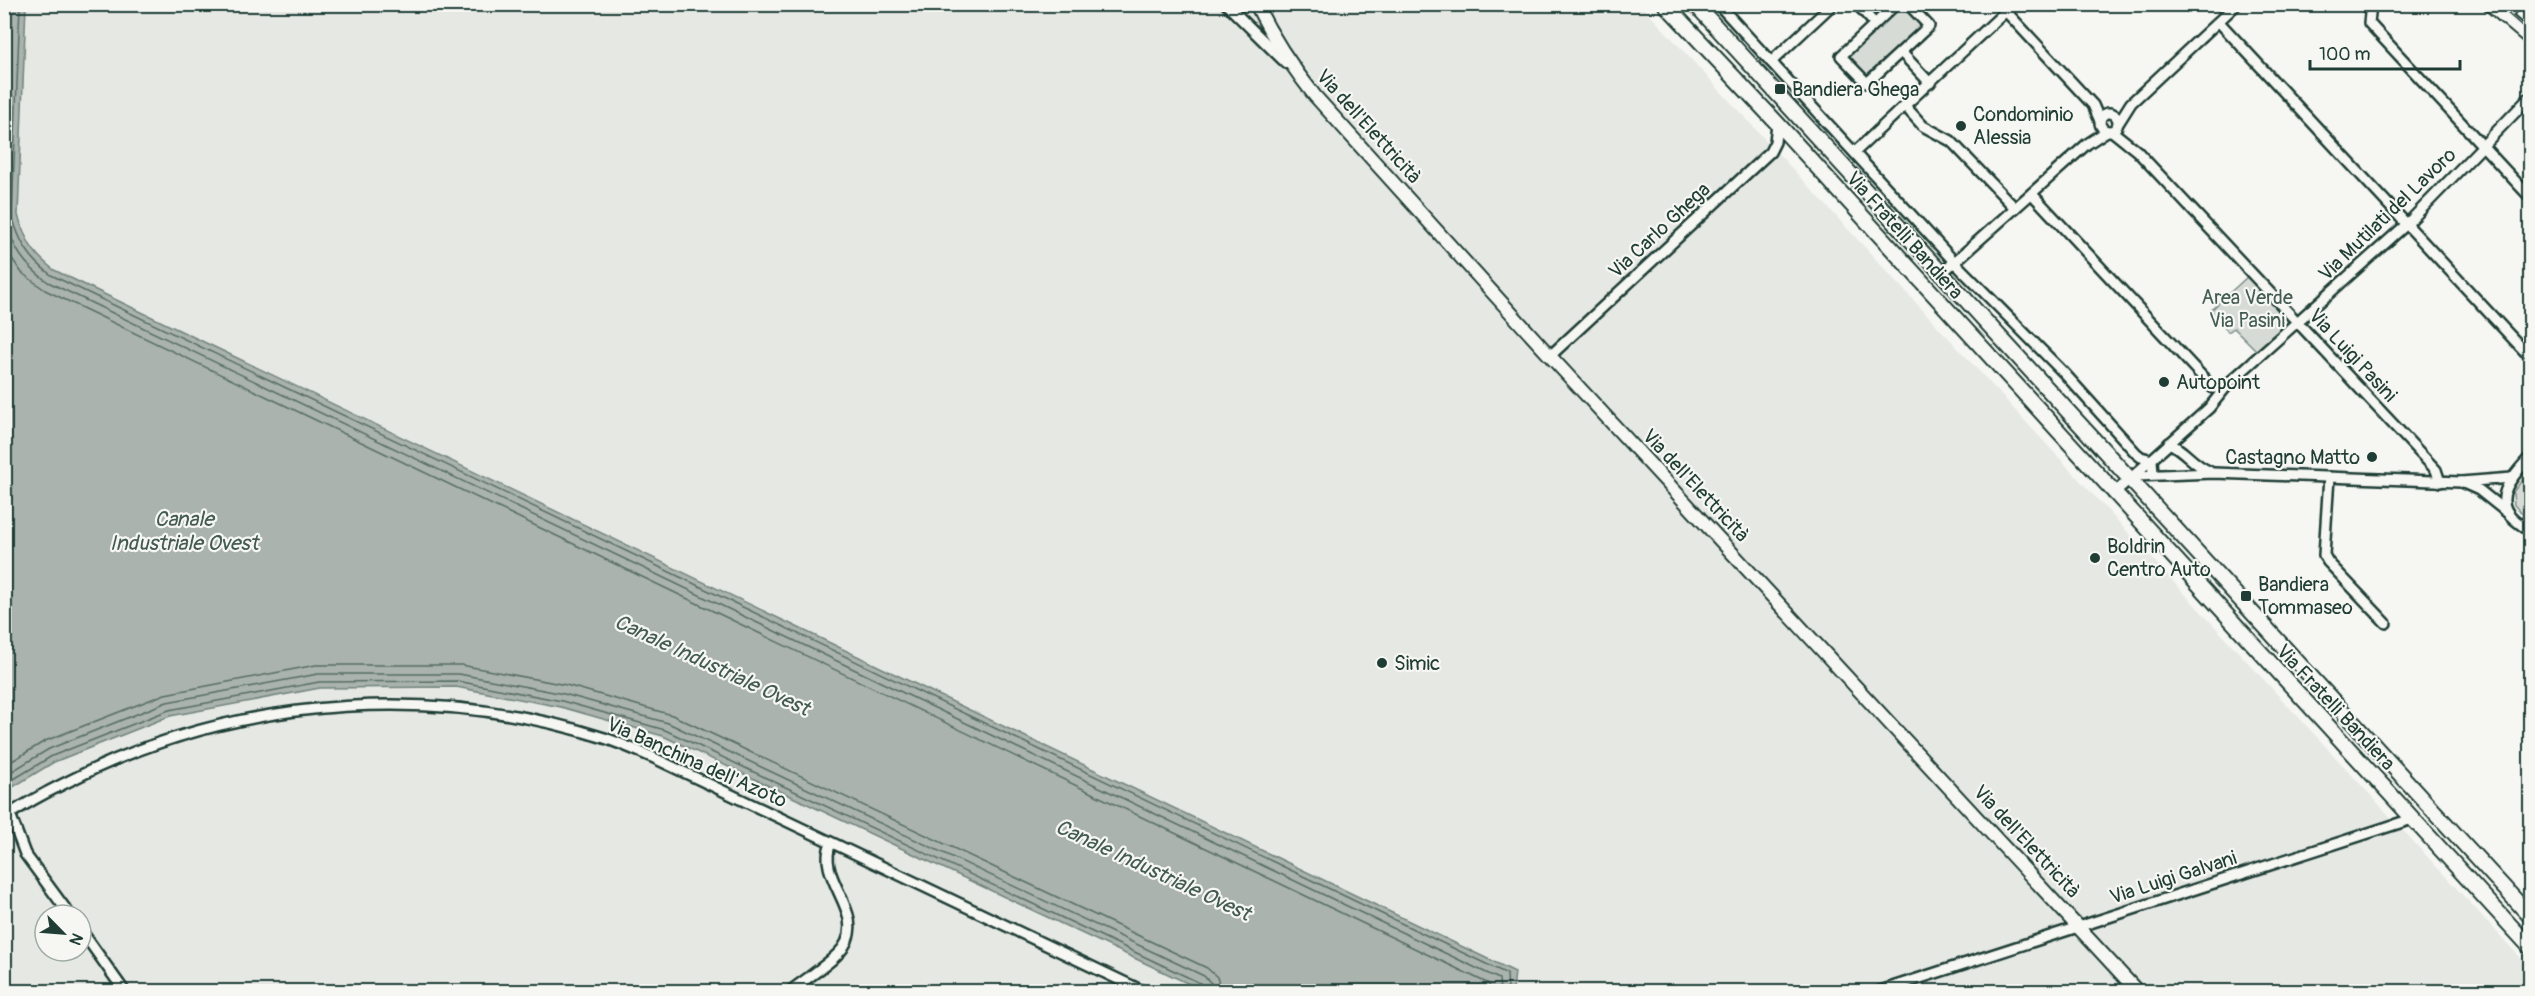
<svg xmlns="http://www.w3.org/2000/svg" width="2535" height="996" font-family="Pangolin,sans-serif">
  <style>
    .built { fill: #e6e8e4; fill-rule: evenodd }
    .green { fill: #d6dbd6; stroke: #7a8c85; stroke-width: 1.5 }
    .water { fill: #aab3ae; stroke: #72847d; stroke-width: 1.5 }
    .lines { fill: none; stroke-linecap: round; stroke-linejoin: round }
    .shore { stroke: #576c65; stroke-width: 1.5 }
    .minor-casing { stroke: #1f3d34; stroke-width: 14 }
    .tertiary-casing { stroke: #1f3d34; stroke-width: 16 }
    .secondary-casing { stroke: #1f3d34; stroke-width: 18 }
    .minor { stroke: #f6f6f2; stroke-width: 9 }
    .tertiary { stroke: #f6f6f2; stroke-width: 12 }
    .secondary { stroke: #f6f6f2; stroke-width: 14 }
    .tram { stroke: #1f3d34; stroke-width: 1.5 }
    .poi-dot { fill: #1f3d34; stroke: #f6f6f2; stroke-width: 2 }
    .labels { text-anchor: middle; stroke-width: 4.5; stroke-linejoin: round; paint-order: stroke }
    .poi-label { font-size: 20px; fill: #1f3d34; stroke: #f6f6f2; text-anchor: start }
    .street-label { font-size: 20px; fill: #1f3d34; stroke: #f6f6f2 }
    .park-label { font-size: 20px; fill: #445d54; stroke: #f6f6f2 }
    .water-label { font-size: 21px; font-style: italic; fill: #425a52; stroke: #f6f6f2 }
  </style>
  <rect width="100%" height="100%" fill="#f6f6f2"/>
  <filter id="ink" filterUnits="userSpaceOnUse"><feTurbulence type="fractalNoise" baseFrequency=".0167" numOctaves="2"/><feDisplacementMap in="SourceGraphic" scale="12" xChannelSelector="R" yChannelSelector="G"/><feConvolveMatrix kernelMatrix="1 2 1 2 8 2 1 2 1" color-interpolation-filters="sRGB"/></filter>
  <g filter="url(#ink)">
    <g class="built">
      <path d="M26,5H1641L2530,968V991H1513L1514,972L54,270L38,258L26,240L18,215Z"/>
      <path d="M456,687L561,707L663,736L1204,991L5,992V792L54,762L170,716L320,688ZM45,915H81V951H45Z"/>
    </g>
    <g class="green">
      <path d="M1903,5L1922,25L1867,77L1848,57Z"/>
      <path d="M2248,276L2291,322L2258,352L2234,328L2228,332L2211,310Z"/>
      <path d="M2530,470V522L2514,505L2513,492Z"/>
    </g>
    <path class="water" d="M26,5L18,215C26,241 32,253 54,270L1515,972L1513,991H1204L663,736L561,707L456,687L320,688L170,716L54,762L5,792L4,5Z"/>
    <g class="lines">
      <g class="shore">
        <path d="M20,4L12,215C19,242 29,258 51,275L1507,974L1508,992"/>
        <path d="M4,202L12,4"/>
        <path d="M4,218C14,248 22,264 48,282L1499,979L1500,992"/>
        <path d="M4,247L22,273L45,290L1489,984L1491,992"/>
        <path d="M4,766L45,741L165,694L316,665H461L566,685L672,715L1207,968L1217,977L1221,992"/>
        <path d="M4,776L49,749L167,702L318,674H459L564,694L668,723L1204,976L1211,983L1212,992"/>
        <path d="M4,785L52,756L169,710L319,682L457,681L562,701L665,730L1200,983L1205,992"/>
      </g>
      <defs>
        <g id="minor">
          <path d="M1226,4L1286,63"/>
          <path d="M1718,4L1960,268L2064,373L2136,453L2141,457L2152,460L2153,474"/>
          <path d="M1857,4L1875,24"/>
          <path d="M1896,4L1841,56L1867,83L1929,26L1908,4"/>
          <path d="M1999,4L2093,105L2100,121"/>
          <path d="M2371,4L2369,23L2530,197"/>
          <path d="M2219,22L2530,357"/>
          <path d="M1901,52L1930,83"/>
          <path d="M1771,62L1833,4"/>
          <path d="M1905,106L1923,126L1951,141L2015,208"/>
          <circle cx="2109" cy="122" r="9"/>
          <path d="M2119,122L2131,103L2237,4"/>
          <path d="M2112,131L2137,151L2436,470L2440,482"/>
          <path d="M1855,152L2006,11"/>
          <path d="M2032,194L2213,388H2225"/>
          <path d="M1941,274L2087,144L2107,131"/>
          <path d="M1550,356L1770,152L1775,142L1777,123"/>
          <path d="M2169,443C2185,450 2193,465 2209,471"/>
          <path d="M2530,457C2518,471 2493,494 2509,514C2514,521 2524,526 2530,532"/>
          <path d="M2135,476L2214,473L2461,482"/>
          <path d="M2329,477L2324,555L2328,562L2386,623"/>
          <path d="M2113,494L2209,408L2230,382L2408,223L2530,97"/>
          <path d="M2509,514L2479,490L2461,482L2512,478"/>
          <path d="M10,814L25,854L70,915"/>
          <path d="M4,818C33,798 65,783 96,768C251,697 438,685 601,737C618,742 635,750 652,757L1145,992"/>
          <path d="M81,930L125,992"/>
          <path d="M789,992C805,979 832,963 843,948C868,912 815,879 831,843"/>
          <path d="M1877,992L2412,819"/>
        </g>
        <g id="tertiary">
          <path d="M1256,4C1272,37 1292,67 1315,96L1550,356L2138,992"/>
          <path d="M2489,4L2530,39"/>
          <path d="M2504,17L2513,4"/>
        </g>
        <g id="secondary">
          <path d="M1665,4L1777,123L2530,947"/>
          <path d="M1695,4L2530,916"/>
        </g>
      </defs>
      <use href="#minor" class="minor-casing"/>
      <use href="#tertiary" class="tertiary-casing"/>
      <use href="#secondary" class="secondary-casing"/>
      <use href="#minor" class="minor"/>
      <use href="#tertiary" class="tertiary"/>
      <use href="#secondary" class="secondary"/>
      <path class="tram" d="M2497,4L2530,33"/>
    </g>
  </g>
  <g class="poi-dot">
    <rect x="1774" y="83" width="12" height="12" rx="3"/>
    <circle cx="1961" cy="126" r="6"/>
    <circle cx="2164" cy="382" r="6"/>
    <circle cx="2372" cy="457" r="6"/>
    <circle cx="2095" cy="558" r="6"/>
    <rect x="2240" y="590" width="12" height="12" rx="3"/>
    <circle cx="1382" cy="663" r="6"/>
  </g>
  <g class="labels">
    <g class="poi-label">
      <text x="1792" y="96">Bandiera Ghega</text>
      <text x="1973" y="121">Condominio<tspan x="1973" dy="23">Alessia</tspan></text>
      <text x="2176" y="389">Autopoint</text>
      <text x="2360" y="464" text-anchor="end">Castagno Matto</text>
      <text x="2107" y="553">Boldrin<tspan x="2107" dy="23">Centro Auto</tspan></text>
      <text x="2258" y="591">Bandiera<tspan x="2258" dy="23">Tommaseo</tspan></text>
      <text x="1394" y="670">Simic</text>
    </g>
    <g class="street-label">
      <text transform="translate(1369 126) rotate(48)" y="7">Via dell'Elettricità</text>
      <text transform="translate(2387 214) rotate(-44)" y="7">Via Mutilati del Lavoro</text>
      <text transform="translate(1659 230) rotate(-43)" y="7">Via Carlo Ghega</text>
      <text transform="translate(1905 235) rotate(48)" y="7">Via Fratelli Bandiera</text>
      <text transform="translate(2353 355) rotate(47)" y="7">Via Luigi Pasini</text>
      <text transform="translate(1696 485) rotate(47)" y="7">Via dell'Elettricità</text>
      <text transform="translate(2336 707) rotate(47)" y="7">Via Fratelli Bandiera</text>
      <text transform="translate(697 762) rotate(24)" y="7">Via Banchina dell'Azoto</text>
      <text transform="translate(2027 841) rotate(47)" y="7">Via dell'Elettricità</text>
      <text transform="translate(2173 877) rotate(-18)" y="7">Via Luigi Galvani</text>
    </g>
    <g class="park-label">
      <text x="2247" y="304">Area Verde<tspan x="2247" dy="23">Via Pasini</tspan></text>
    </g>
    <g class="water-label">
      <text x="184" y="526">Canale<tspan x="184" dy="24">Industriale Ovest</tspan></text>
      <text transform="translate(712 665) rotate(25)" y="7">Canale Industriale Ovest</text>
      <text transform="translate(1153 870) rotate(25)" y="7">Canale Industriale Ovest</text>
    </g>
  </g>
  <rect width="2535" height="996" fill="none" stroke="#f6f6f2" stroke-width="24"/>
  <rect x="12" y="12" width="2511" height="972" fill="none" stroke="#1f3d34" stroke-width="2" filter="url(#ink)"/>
  <g transform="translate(63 933) rotate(115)"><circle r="28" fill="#f6f6f2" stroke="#a0aca6" stroke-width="1.5"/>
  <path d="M0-4.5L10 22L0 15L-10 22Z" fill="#1f3d34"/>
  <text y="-9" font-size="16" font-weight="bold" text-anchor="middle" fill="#1f3d34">N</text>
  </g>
  <path d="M2310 60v9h150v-9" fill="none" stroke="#1f3d34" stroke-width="3"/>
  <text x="2319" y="60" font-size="18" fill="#1f3d34" stroke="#f6f6f2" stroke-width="4.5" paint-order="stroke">100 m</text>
</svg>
